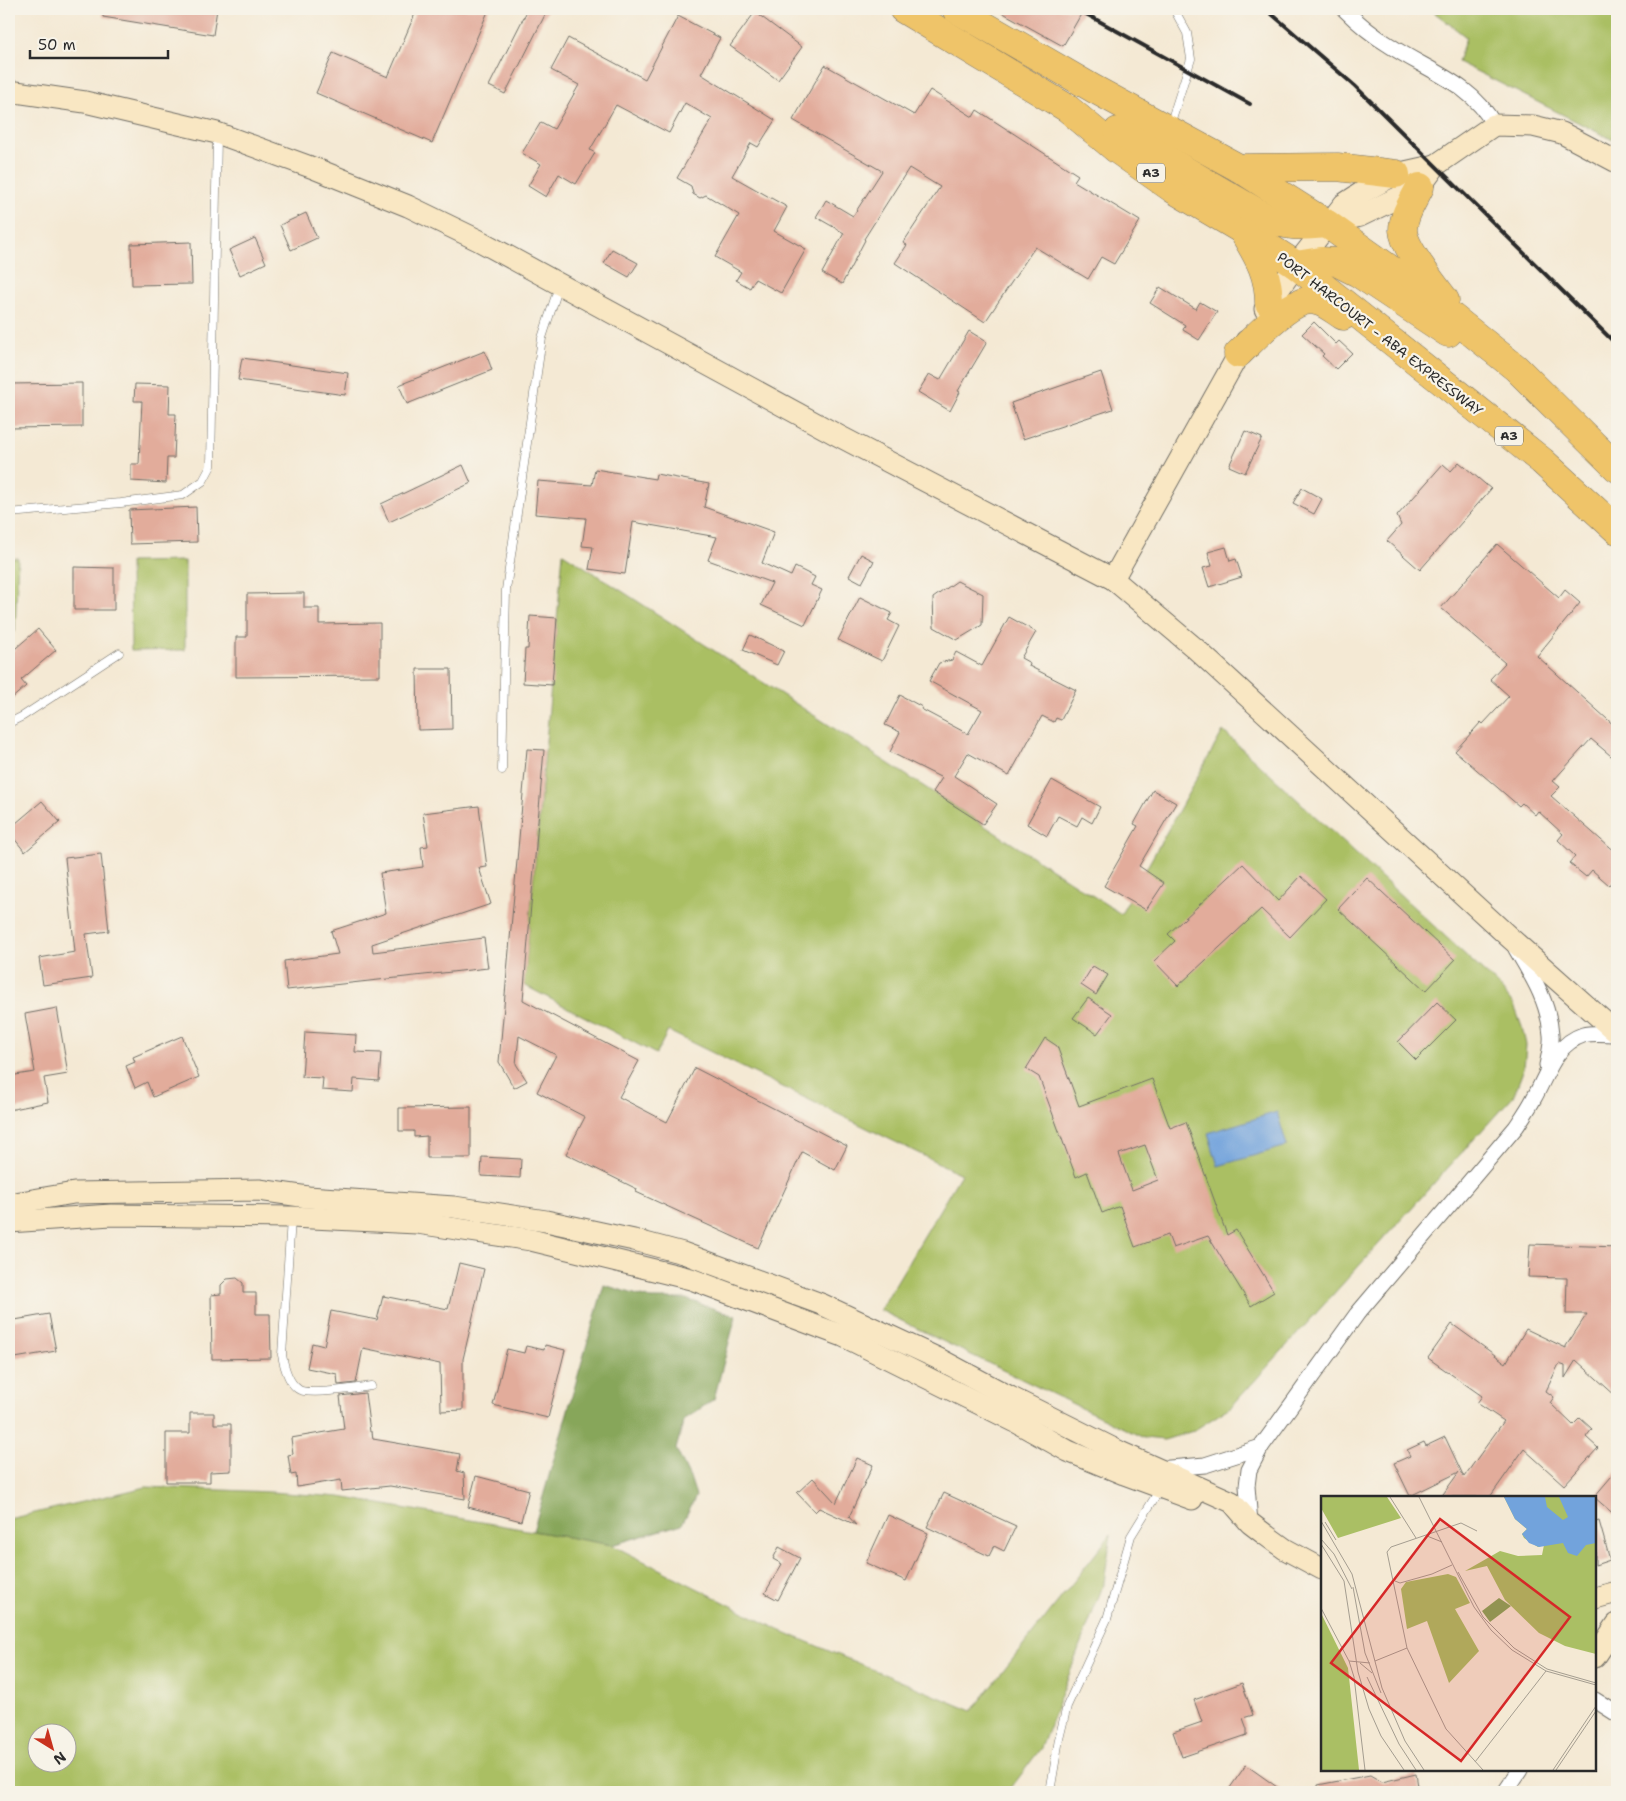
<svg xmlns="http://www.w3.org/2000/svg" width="1626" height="1801" font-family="'Shantell Sans',sans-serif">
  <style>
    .green { fill: #aabf64; stroke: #6a7548; fill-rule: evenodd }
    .forest { fill: #87a65a; stroke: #596842 }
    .water { fill: #72a3dc; stroke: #4e6784 }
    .building { fill: #e2ac9b; fill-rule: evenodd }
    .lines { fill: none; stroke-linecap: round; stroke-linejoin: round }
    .lane-casing { stroke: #716e66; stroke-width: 9 }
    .street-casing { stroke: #716e66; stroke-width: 17 }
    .secondary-casing { stroke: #716e66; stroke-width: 23 }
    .highway-casing { stroke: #716e66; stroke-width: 29 }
    .lane { stroke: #fff; stroke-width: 8 }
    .street { stroke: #fff; stroke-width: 15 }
    .secondary { stroke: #f9e7c3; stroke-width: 21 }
    .highway { stroke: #efc469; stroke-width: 28 }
    .rail { stroke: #2b2b2b; stroke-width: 4 }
    .labels { text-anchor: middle; stroke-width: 4.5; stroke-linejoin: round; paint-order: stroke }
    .shield { fill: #f7f3e8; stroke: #686764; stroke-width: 1 }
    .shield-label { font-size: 12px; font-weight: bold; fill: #2b2b2b }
    .street-label { font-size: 14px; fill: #2b2b2b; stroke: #f7f3e8 }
    .inset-road { fill: none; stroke: #a49d90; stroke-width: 1 }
    .view { fill: #d62828; fill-opacity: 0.15; stroke: #d62828; stroke-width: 2.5 }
    .inset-edge { fill: none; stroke: #2b2b2b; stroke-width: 2.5 }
  </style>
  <rect width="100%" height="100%" fill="#f7f3e8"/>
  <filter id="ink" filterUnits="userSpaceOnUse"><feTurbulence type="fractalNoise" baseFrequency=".02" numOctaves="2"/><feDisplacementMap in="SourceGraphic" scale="10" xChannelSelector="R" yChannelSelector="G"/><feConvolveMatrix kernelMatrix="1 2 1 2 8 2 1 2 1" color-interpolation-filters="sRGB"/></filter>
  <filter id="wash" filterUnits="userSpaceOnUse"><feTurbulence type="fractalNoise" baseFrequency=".0096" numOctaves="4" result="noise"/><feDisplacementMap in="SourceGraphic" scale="20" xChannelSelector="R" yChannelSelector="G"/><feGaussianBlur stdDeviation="1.12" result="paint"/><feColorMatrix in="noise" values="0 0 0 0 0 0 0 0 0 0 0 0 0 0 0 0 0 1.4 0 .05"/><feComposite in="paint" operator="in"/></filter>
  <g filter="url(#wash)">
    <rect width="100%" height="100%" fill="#f4e9d4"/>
    <g class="green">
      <path d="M1430,9H1617V142L1458,62L1466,37Z"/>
      <path d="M563,553L1121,914L1223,731L1499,986L1514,1005L1522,1027L1526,1045L1524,1068L1514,1095L1231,1407L1193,1431L1164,1440L1144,1438L936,1338L880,1310L961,1174L668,1031L656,1054L524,985Z"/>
      <path d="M9,558H18L15,632H9Z"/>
      <path d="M185,561V650L131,651L130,562Z"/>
      <path d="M146,1487L271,1492L340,1497L612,1545L779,1630L972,1711L1111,1534L1104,1583L1041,1748L1008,1792H9V1519ZM38,1734H68V1764H38Z"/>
    </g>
    <path class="forest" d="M604,1285L651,1299H686L736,1316L714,1399L684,1420L676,1449L691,1480L696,1496L682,1524L612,1545L533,1531Z"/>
    <path class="water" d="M1277,1112L1287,1146L1218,1166L1208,1133Z"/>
    <g id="blocks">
      <g class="building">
        <path d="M103,9H217L213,35L103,17Z"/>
        <path d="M417,9H489L432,143L316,93L333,53L388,77Z"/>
        <path d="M528,9H548L505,94L489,86Z"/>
        <path d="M996,9H1084L1063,46Z"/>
        <path d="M755,12L802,47L778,80L730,46Z"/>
        <path d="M678,16L720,38L701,74L775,120L758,147L751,143L732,176L787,207L774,231L806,249L781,293L755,279L750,288L736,280L741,272L715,257L739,215L706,195L700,198L693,194L691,186L677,178L712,119L685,103L669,133L616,105L590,150L595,153L576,184L559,174L546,197L528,186L541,164L522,153L541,122L554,129L579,85L551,70L568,38L645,79Z"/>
        <path d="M825,65L914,115L930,90L973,117L977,110L1078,175L1074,181L1140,221L1114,264L1101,257L1088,279L1035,247L985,322L895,263L907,245L903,243L940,187L909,168L864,239L865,240L842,284L822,273L844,233L816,217L826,200L853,216L882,171L793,120Z"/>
        <path d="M306,213L317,238L291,250L280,225Z"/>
        <path d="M255,238L266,263L240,275L229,250Z"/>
        <path d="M191,242L192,284L132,285L131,244Z"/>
        <path d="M612,249L638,263L629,277L604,263Z"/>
        <path d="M1160,287L1196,309L1200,302L1217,312L1199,340L1183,330L1185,325L1150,303Z"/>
        <path d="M1314,322L1336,344L1339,341L1352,353L1336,369L1322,356L1324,354L1302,334Z"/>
        <path d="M969,331L987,342L958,391L960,392L950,411L918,392L929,374L940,380Z"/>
        <path d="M485,351L492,370L407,404L399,385Z"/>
        <path d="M242,358L348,373L345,395L238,380Z"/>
        <path d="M1101,372L1113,409L1023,439L1011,403Z"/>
        <path d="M82,383V427L9,428V384Z"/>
        <path d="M135,384L170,385L169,414H176L174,458H167L166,483L131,481V464H139L142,401H134Z"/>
        <path d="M1245,431L1262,438L1245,473L1229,466Z"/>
        <path d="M1459,462L1491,489L1420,570L1387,541L1401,525L1397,516L1443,464L1451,471Z"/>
        <path d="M463,465L471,483L389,522L381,504Z"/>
        <path d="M595,469L655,479L656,474L709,484L704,507L774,532L762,563L791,576L795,567L815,577L811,585L822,590L805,625L761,605L772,583L708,560L717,537L633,522L625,574L589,569L593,547L582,546L586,518L535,514L538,481L592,485Z"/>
        <path d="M1302,488L1322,499L1314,514L1293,503Z"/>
        <path d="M196,507L197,542L130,544L129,510Z"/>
        <path d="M1497,544L1559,598L1565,590L1580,603L1537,656L1617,728V761L1591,739L1553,781L1560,787L1551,796L1617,854V875L1609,885L1592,870L1586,877L1569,863L1575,856L1558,840L1563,834L1538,811L1535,815L1522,803L1519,806L1455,751L1481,722L1483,724L1509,696L1490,679L1505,663L1441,608Z"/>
        <path d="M1226,547L1230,561L1236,559L1242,577L1209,587L1203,568L1212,566L1208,552Z"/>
        <path d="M861,554L874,561L862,583L849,576Z"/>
        <path d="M74,567L114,568V610H74Z"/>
        <path d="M957,581L983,594L982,625L957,640L934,627L933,598Z"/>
        <path d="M304,593V608H319V624L380,623V676L236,677V637H247V594Z"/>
        <path d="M860,597L892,613L888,620L899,626L882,661L838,640Z"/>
        <path d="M530,616L557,618L552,685L523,683L525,649H528Z"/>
        <path d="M1009,617L1036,632L1021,658L1030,663L1029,666L1076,690L1061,720L1056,718L1054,722L1042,716L1009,776L968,753L954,776L997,804L983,824L933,792L942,778L890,752L900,732L885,725L900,695L922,707L921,709L968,734L982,710L929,681L939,663L952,660L956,652L982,666Z"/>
        <path d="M38,629L56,650L21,680L26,686L9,701V654Z"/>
        <path d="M750,635L784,651L777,665L743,650Z"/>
        <path d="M417,669H451L452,729L418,730Z"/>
        <path d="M527,749L544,750L523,1000L639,1061L619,1097L667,1122L695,1068L847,1146L835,1170L802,1152L758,1248L636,1192L637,1189L566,1154L585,1117L537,1092L556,1055L519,1036L516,1064L527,1081L514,1088L499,1062Z"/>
        <path d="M1052,780L1100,807L1092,823L1082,817L1077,826L1058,816L1047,836L1027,824Z"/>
        <path d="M1153,790L1176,803L1139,866L1164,883L1146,910L1104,886L1138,826L1134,824Z"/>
        <path d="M42,801L60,822L25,852L9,832V829Z"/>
        <path d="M479,806L487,867L479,868L491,904L372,944L373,952L484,938L488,968L287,990L284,961L338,954L331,931L386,913L380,873L423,867L421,847L428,846L423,813Z"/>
        <path d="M101,854L109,931L86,934L92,978L43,985L39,958L75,952L65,858Z"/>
        <path d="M1243,864L1278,901L1301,876L1326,899L1290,937L1261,909L1178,986L1154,961L1175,941L1168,934Z"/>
        <path d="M1367,878L1455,960L1426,991L1338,909Z"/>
        <path d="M1093,966L1108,975L1096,995L1081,985Z"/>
        <path d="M1088,998L1112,1014L1097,1034L1073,1018Z"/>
        <path d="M1437,1002L1456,1020L1416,1060L1398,1042Z"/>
        <path d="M57,1008L68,1074L44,1078L48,1102L9,1110V1076L35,1072L25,1014Z"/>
        <path d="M305,1032L356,1035L355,1052L381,1053L379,1081L354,1079L353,1092L322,1090L323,1078L302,1077Z"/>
        <path d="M182,1036L199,1077L153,1097L147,1082L135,1088L126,1066L135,1062L133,1057Z"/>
        <path d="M1045,1038L1057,1046L1079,1106L1152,1079L1170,1128L1186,1122L1227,1235L1236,1230L1274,1292L1251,1306L1208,1236L1173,1248L1168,1235L1135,1247L1120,1206L1102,1213L1087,1172L1076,1177L1039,1077L1026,1069ZM1145,1145L1158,1180L1132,1190L1119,1154Z"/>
        <path d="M471,1107V1158H427V1136L414,1137V1131H399V1108Z"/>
        <path d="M482,1157L521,1159L520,1178L481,1176Z"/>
        <path d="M1530,1244L1617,1247V1397L1576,1360L1565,1378V1366L1559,1364L1546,1391L1554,1397L1550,1403L1573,1425L1580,1418L1592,1429L1586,1437L1598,1448L1564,1485L1524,1449L1490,1497H1441L1459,1472L1410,1496L1394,1463L1410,1456L1407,1450L1424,1442L1426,1446L1445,1437L1464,1477L1504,1421L1477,1403L1482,1396L1428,1358L1452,1324L1506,1363L1526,1329L1566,1348V1346L1587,1314H1566L1567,1278L1528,1277Z"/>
        <path d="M459,1263L484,1269L463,1359V1410L441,1411L440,1364L363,1348L356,1383L338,1385L337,1374L307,1368L312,1343L324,1346L331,1311L377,1320L383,1296L448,1309Z"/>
        <path d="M237,1278L243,1283V1293H256V1314H270L271,1358L212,1359L211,1295L221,1294V1285L227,1279Z"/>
        <path d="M49,1314L56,1351L9,1359V1321Z"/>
        <path d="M545,1345L565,1350L548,1418L493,1405L507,1349L524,1353L526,1346L544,1350Z"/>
        <path d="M365,1393L370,1432H372L373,1439L460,1454L457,1471L464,1473L465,1499L390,1486L342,1491L341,1480L297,1487L296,1474L291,1475L288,1455L293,1454L291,1438L344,1429L340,1396Z"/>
        <path d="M190,1413H214V1424H231V1471L210,1472V1482H166V1433H190Z"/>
        <path d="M857,1458L873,1465L849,1517L856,1525L819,1508L815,1512L797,1493L813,1478L836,1503Z"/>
        <path d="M1617,1470V1517L1594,1497Z"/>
        <path d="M476,1476L529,1490L521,1521L468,1507Z"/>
        <path d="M944,1493L1016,1526L1004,1551L994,1546L989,1556L927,1527Z"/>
        <path d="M888,1515L928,1533L906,1581L866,1563Z"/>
        <path d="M1599,1521L1610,1560L1595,1565V1522Z"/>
        <path d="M779,1547L800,1558L778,1600L765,1593L782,1564L773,1559Z"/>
        <path d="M1242,1683L1253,1715L1243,1718L1247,1729V1735L1182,1757L1173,1732L1202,1722L1194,1700Z"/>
        <path d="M1246,1765L1284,1792H1227Z"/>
        <path d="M1416,1774L1419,1792H1318V1785L1370,1775L1382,1782Z"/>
      </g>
    </g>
  </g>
  <g filter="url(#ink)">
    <use href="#blocks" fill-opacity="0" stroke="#716e66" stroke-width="1"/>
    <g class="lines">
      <defs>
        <g id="lane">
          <path d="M1170,125L1191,59L1187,33L1174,9"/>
          <path d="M9,513L121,503L183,495L203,481L211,466L217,135"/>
          <path d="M9,723L23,716L119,653"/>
          <path d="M502,770L506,590L542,338L559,286"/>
          <path d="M291,1219L282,1355C284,1366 288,1382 298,1389C305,1396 359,1388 371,1386"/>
          <path d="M1050,1792L1059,1739L1067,1706L1107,1619L1131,1536L1160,1489"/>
        </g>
        <g id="street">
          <path d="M1344,9C1358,23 1372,35 1389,45C1426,70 1472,83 1494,125"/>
          <path d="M1516,949C1532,976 1549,1002 1551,1035C1552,1044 1549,1056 1547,1065"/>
          <path d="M1158,1469L1205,1465L1261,1447"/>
          <path d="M1250,1523L1247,1486L1249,1470L1261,1447L1357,1314L1516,1127C1522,1118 1529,1108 1534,1098C1547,1075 1555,1044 1583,1035C1593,1032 1606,1034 1617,1034"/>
          <path d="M1595,1700L1617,1714"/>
          <path d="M1505,1792L1520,1770"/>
        </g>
        <g id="secondary">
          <path d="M9,91L85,102L217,133L316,169L408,206L478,240L839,436L1113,579L1196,649L1509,937L1617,1033"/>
          <path d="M1327,224L1360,216L1420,187L1436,165L1494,125L1533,126L1562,133L1617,162"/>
          <path d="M1265,309L1296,265L1344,204L1361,193L1396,174L1436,165"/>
          <path d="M1113,579L1246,341"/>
          <path d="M9,1204L74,1193L259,1190L308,1197L454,1207L546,1221L634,1240L683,1253L821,1304L939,1359L1010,1397L1120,1452L1232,1502L1250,1523L1267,1536L1285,1549L1322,1569"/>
          <path d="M9,1222L111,1215L291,1217L417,1223L531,1240L691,1279L843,1336L1018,1423L1068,1451L1124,1474L1192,1499"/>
          <path d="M1595,1598L1617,1592"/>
          <path d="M1595,1657L1617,1624"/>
        </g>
        <g id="highway">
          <path d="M903,9L1067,108L1116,149L1173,189L1242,230L1296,265L1542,461L1617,530"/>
          <path d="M956,9L1094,89L1239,168L1327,224L1411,284L1516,368L1617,468"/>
          <path d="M1118,131L1267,218C1289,228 1305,226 1327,224"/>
          <path d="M1239,168L1337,167L1396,174"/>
          <path d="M1420,187C1414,200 1403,215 1403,230C1404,248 1434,285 1445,300"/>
          <path d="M1244,233C1258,257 1269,274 1269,303"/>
          <path d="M1296,265L1321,261L1336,262L1358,273L1448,333"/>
          <path d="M1238,354C1254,339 1293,295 1316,301C1326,303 1335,311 1343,316"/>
        </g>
      </defs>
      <use href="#lane" class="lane-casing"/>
      <use href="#street" class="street-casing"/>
      <use href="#secondary" class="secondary-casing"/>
      <use href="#highway" class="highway-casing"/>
      <use href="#lane" class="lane"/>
      <use href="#street" class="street"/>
      <use href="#secondary" class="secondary"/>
      <use href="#highway" class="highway"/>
      <g class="rail">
        <path d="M1077,9L1250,104"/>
        <path d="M1266,9L1355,86L1617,345"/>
      </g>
    </g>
  </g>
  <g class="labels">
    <g class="shield">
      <rect x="1137" y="163.5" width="28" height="19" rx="4"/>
      <rect x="1495" y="426.5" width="28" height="19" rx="4"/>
    </g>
    <g class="shield-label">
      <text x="1151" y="177">A3</text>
      <text x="1509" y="440">A3</text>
    </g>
    <g class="street-label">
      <text transform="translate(1380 334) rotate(38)" y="5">PORT HARCOURT - ABA EXPRESSWAY</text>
    </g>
  </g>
  <g transform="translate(1321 1496)">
    <rect width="275" height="275" fill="#f4e9d4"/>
    <path d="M66,1L80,22L17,42L0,12L1,1ZM183,1H242L275,36V158L244,150L218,137L184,104L166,70L144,75L179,55L197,60L221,59L223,49L217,51L203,42L201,38L206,33L194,23ZM127,78L135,81L149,107L134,113L158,155L128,187L106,125L86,133L80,93L85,86ZM0,117L27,172L38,274H0Z" fill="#aabf64"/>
    <path d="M178,102L190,110L169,126L161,115Z" fill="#87a65a"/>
    <path d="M183,1H224L226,11L242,24L247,21L238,1H275V47L265,49L256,60L247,57L242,47L218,51L208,47L201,38L206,33L194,23Z" fill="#72a3dc"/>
    <path class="inset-road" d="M69,1L95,42M98,1L153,111L170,134L191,154L225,175L275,189M0,25L31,78L61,192L84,245L103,274M4,26L15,44M156,35L140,27L70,51L66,56L86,152L125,233L162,274M106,40L121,46M0,43L13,58L31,93M0,48L23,85L37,176L48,213L60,240L83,274M137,76L162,121L193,152L226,173L275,187M74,85L79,87L111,78L131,69M32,91L44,157L60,197M0,112L28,165L33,181L44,274M28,165L49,167M54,165L86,152M39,167L51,177M46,181L78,248L95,274M154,266L225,175M232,274L275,210M235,274L275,215"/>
    <path class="view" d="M119,23L249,121L140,265L10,167Z"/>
    <rect width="275" height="275" class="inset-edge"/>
  </g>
  <rect width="1626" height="1801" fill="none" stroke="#f7f3e8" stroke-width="30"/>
  <g transform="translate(52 1748) rotate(143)"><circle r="24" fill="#f7f3e8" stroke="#a5a39c"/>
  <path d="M0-4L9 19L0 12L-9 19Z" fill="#c8321e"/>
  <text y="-8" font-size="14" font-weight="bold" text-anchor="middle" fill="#2b2b2b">N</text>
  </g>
  <path d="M30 50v8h138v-8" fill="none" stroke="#2b2b2b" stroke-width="2.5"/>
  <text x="38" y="50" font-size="15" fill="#2b2b2b" stroke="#f7f3e8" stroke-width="4" paint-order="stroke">50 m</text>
</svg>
